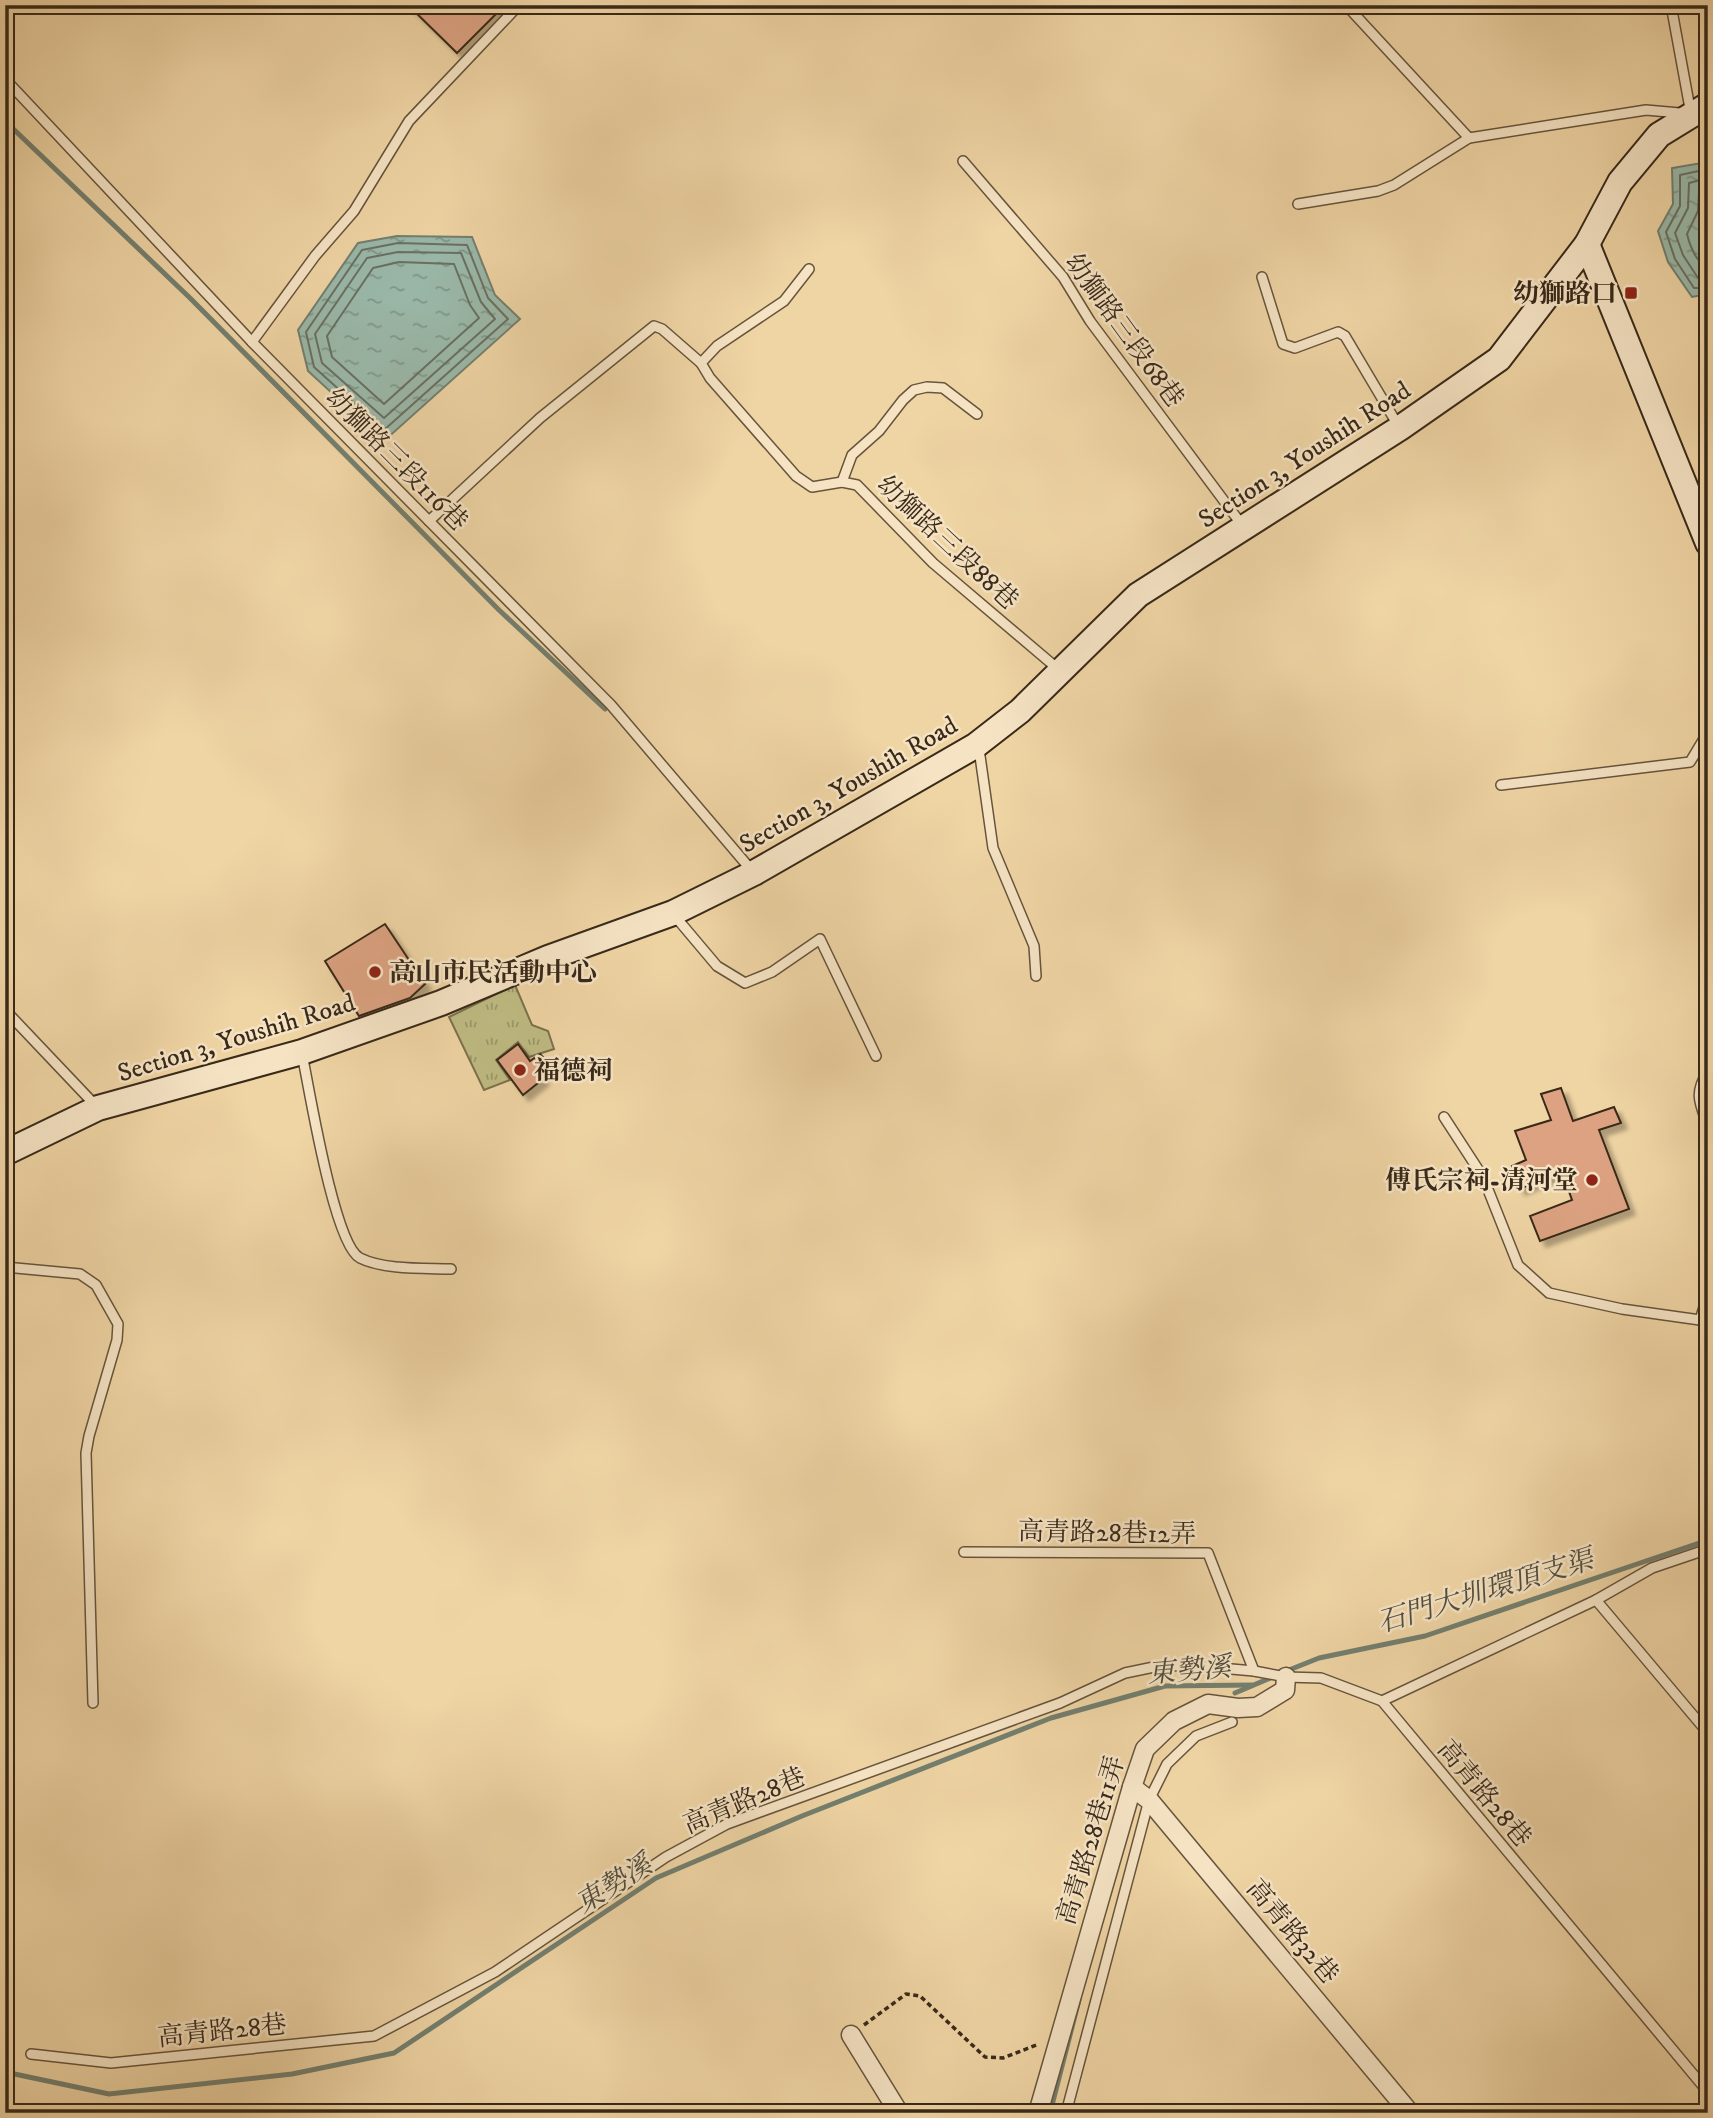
<svg xmlns="http://www.w3.org/2000/svg" width="1713" height="2118" font-family="'IM FELL DW Pica','Noto Serif TC',serif">
  <style>
    .grass { fill: url(#grass-tufts); stroke: #7b724e; stroke-width: 2 }
    .water { fill: url(#water-ripples); stroke: #737f6f; stroke-width: 2 }
    .lines { fill: none; stroke-linecap: round; stroke-linejoin: round }
    .shore { stroke: #697061; stroke-width: 2 }
    .stream { stroke: #737f6f; stroke-width: 5 }
    .building { fill: #dca281; stroke: #382919; stroke-width: 2; filter: url(#shadow) }
    .lane-casing { stroke: #66543c; stroke-width: 12 }
    .street-casing { stroke: #66543c; stroke-width: 21 }
    .secondary-casing { stroke: #382919; stroke-width: 28 }
    .path { stroke: #382919; stroke-width: 3.5; stroke-dasharray: 5 3.5; stroke-linecap: butt }
    .lane { stroke: #f5e3c4; stroke-width: 9 }
    .street { stroke: #f5e3c4; stroke-width: 18 }
    .secondary { stroke: #f5e3c4; stroke-width: 24 }
    .poi-dot { fill: #8f2418; stroke: #f5e3c4; stroke-width: 2.5 }
    .labels { text-anchor: middle; stroke-width: 5; stroke-linejoin: round; paint-order: stroke }
    .poi-label { font-size: 26px; font-weight: bold; fill: #382919; stroke: #f5e3c4; text-anchor: end }
    .street-label { font-size: 26px; fill: #382919; stroke: #f5e3c4 }
    .water-label { font-size: 28px; font-style: italic; fill: #504d3d; stroke: #f5e3c4 }
  </style>
  <defs>
    <pattern id="grass-tufts" width="24" height="20" patternUnits="userSpaceOnUse" patternTransform="scale(1.75)"><rect width="24" height="20" fill="#bebb82"/><path d="M3 7l-1-3M5 7V3M7 7l1-3M15 17l-1-3M17 17v-4M19 17l1-3" fill="none" stroke="#9b986a"/></pattern>
    <pattern id="water-ripples" width="26" height="14" patternUnits="userSpaceOnUse" patternTransform="scale(1.75)"><rect width="26" height="14" fill="#9ab8a9"/><path d="M2 4q2-2 4 0t4 0M15 11q2-2 4 0t4 0" fill="none" stroke="#7f9689"/></pattern>
    <filter id="shadow"><feDropShadow dx="6" dy="6" stdDeviation="2" flood-color="#0004"/></filter>
  </defs>
  <rect width="100%" height="100%" fill="#efd4a4"/>
  <filter id="stains"><feTurbulence type="fractalNoise" baseFrequency=".00286" numOctaves="4"/><feColorMatrix values="0 0 0 0 .2 0 0 0 0 .09 0 0 0 0 .02 0 0 0 .5 -.17"/></filter>
  <radialGradient id="worn" r=".72"><stop offset=".6" stop-color="#630" stop-opacity="0"/><stop offset="1" stop-color="#630" stop-opacity=".3"/></radialGradient>
  <path class="grass" d="M515,985L532,1025L548,1031L554,1049L529,1057L518,1042L496,1060L510,1080L484,1090L449,1017Z"/>
  <g class="water">
    <path d="M1708,162V294L1692,297L1668,262L1658,231L1673,204L1672,168Z"/>
    <path d="M397,236L472,237L495,295L520,319L384,441L308,371L298,330L358,243Z"/>
  </g>
  <g class="lines">
    <g class="shore">
      <path d="M1708,169L1680,175V206L1666,232L1675,259L1694,288H1708"/>
      <path d="M1708,178L1689,183L1688,208L1675,233L1683,255L1698,278L1708,279"/>
      <path d="M1708,189L1699,192L1698,211L1687,234C1690,246 1696,262 1708,268"/>
      <path d="M398,243L467,245L488,298L508,319L384,430L314,367L306,332L362,250Z"/>
      <path d="M398,252L461,253L481,302L495,319L384,418L322,363L315,334L367,258Z"/>
      <path d="M399,262L454,264L470,305L479,318L384,404L332,357L327,336L373,268Z"/>
    </g>
    <g class="stream">
      <path d="M5,121L190,298L499,610L605,709"/>
      <path d="M1284,1672L1319,1658L1425,1636L1708,1540"/>
      <path d="M1235,1693L1275,1676"/>
      <path d="M5,2072L109,2094L292,2074L394,2053L656,1878L802,1816L1051,1718L1165,1686L1252,1685"/>
      <path d="M1050,2113L1079,2000"/>
    </g>
  </g>
  <g class="building">
    <path d="M408,5H505L457,53Z"/>
    <path d="M385,924L425,984L410,998L359,1016L325,961Z"/>
    <path d="M518,1044L530,1061L540,1054L550,1064L539,1073L543,1079L523,1095L497,1060Z"/>
    <path d="M1561,1088L1573,1121L1614,1107L1621,1123L1599,1130L1629,1209L1540,1241L1530,1216L1572,1200L1562,1172L1519,1189L1512,1166L1526,1160L1515,1131L1551,1120L1541,1094Z"/>
  </g>
  <g class="lines">
    <defs>
      <g id="lane">
        <path d="M1346,5L1469,138L1646,110L1691,114L1671,5"/>
        <path d="M5,79L252,342L611,705L753,872"/>
        <path d="M963,161L1063,277L1090,321L1242,525"/>
        <path d="M1298,204L1378,191L1394,185L1469,138"/>
        <path d="M809,269L784,301L717,346L701,363L710,378L796,476L812,487L842,482L857,485L933,563L1058,669"/>
        <path d="M1262,277L1283,344L1295,348L1338,332L1345,336L1399,427"/>
        <path d="M252,342L315,256L354,211L409,121L519,5"/>
        <path d="M842,482L852,455L879,431L903,400L914,390L927,387L943,388L977,414"/>
        <path d="M429,521L540,418L654,326L662,329L701,363"/>
        <path d="M975,747L980,756L993,848L1034,946L1036,976"/>
        <path d="M1501,785L1690,762L1708,732"/>
        <path d="M674,915L717,966L745,983L772,972L820,939L876,1056"/>
        <path d="M5,1010L97,1107"/>
        <path d="M302,1054C309,1087 334,1245 360,1258C384,1270 424,1268 451,1269"/>
        <path d="M1708,1071C1694,1093 1699,1102 1708,1126"/>
        <path d="M1444,1117L1483,1177L1518,1265L1549,1293L1622,1309L1700,1320L1708,1325"/>
        <path d="M5,1267L80,1274L96,1285L118,1324L117,1340L89,1436L86,1453L93,1703"/>
        <path d="M1700,1320L1708,1294"/>
        <path d="M1708,1549L1652,1568L1596,1600L1382,1701L1708,2092"/>
        <path d="M964,1552L1208,1553L1254,1671"/>
        <path d="M1596,1600L1708,1733"/>
        <path d="M31,2054L111,2063L374,2036L495,1972L666,1857L727,1824L1060,1703L1125,1673L1154,1667L1186,1665L1254,1671L1286,1677L1321,1678L1382,1701"/>
        <path d="M1066,2113L1149,1800L1167,1764L1196,1736L1232,1722"/>
      </g>
      <g id="street">
        <path d="M1132,1787L1149,1800L1410,2113"/>
        <path d="M851,2035L899,2113"/>
        <path d="M1038,2113L1132,1787L1145,1749L1174,1721L1208,1704L1238,1708L1257,1707L1285,1690L1286,1677"/>
      </g>
      <g id="secondary">
        <path d="M1587,244L1708,543"/>
        <path d="M5,1153L98,1108L302,1052L441,1003L548,958L673,913L754,873L975,746L1020,711L1138,595L1400,428L1499,359L1587,244L1620,182L1659,135L1708,105"/>
      </g>
    </defs>
    <use href="#lane" class="lane-casing"/>
    <use href="#street" class="street-casing"/>
    <use href="#secondary" class="secondary-casing"/>
    <path class="path" d="M864,2025L906,1994L920,1996L985,2057L1003,2058L1039,2044"/>
    <use href="#lane" class="lane"/>
    <use href="#street" class="street"/>
    <use href="#secondary" class="secondary"/>
  </g>
  <g class="poi-dot">
    <rect x="1624" y="286" width="14" height="14" rx="3.5"/>
    <circle cx="375" cy="972" r="7"/>
    <circle cx="520" cy="1070" r="7"/>
    <circle cx="1592" cy="1180" r="7"/>
  </g>
  <g class="labels">
    <g class="poi-label">
      <text x="1617" y="302">幼獅路口</text>
      <text x="389" y="981" text-anchor="start">高山市民活動中心</text>
      <text x="534" y="1079" text-anchor="start">福德祠</text>
      <text x="1578" y="1189">傅氏宗祠-清河堂</text>
    </g>
    <g class="street-label">
      <text transform="translate(1125 330) rotate(54)" y="9">幼獅路三段68巷</text>
      <text transform="translate(1304 454) rotate(-33)" y="9">Section 3, Youshih Road</text>
      <text transform="translate(397 459) rotate(45)" y="9">幼獅路三段116巷</text>
      <text transform="translate(948 542) rotate(43)" y="9">幼獅路三段88巷</text>
      <text transform="translate(848 784) rotate(-30)" y="9">Section 3, Youshih Road</text>
      <text transform="translate(236 1037) rotate(-17)" y="9">Section 3, Youshih Road</text>
      <text transform="translate(1107 1532) rotate(1)" y="9">高青路28巷12弄</text>
      <text transform="translate(1485 1793) rotate(50)" y="9">高青路28巷</text>
      <text transform="translate(744 1800) rotate(-23)" y="9">高青路28巷</text>
      <text transform="translate(1090 1840) rotate(-73)" y="9">高青路28巷11弄</text>
      <text transform="translate(1293 1931) rotate(50)" y="9">高青路32巷</text>
      <text transform="translate(222 2030) rotate(-6)" y="9">高青路28巷</text>
    </g>
    <g class="water-label">
      <text transform="translate(1485 1590) rotate(-17)" y="10">石門大圳環頂支渠</text>
      <text transform="translate(1189 1669) rotate(-5)" y="10">東勢溪</text>
      <text transform="translate(613 1883) rotate(-32)" y="10">東勢溪</text>
    </g>
  </g>
  <rect width="1713" height="2118" fill="none" stroke="#efd4a4" stroke-width="28"/>
  <rect x="7" y="7" width="1699" height="2104" fill="none" stroke="#382919" stroke-width="3.5"/>
  <rect x="14" y="14" width="1685" height="2090" fill="none" stroke="#382919" stroke-width="2"/>
  <rect width="100%" height="100%" filter="url(#stains)"/>
  <rect width="100%" height="100%" fill="url(#worn)"/>
</svg>
